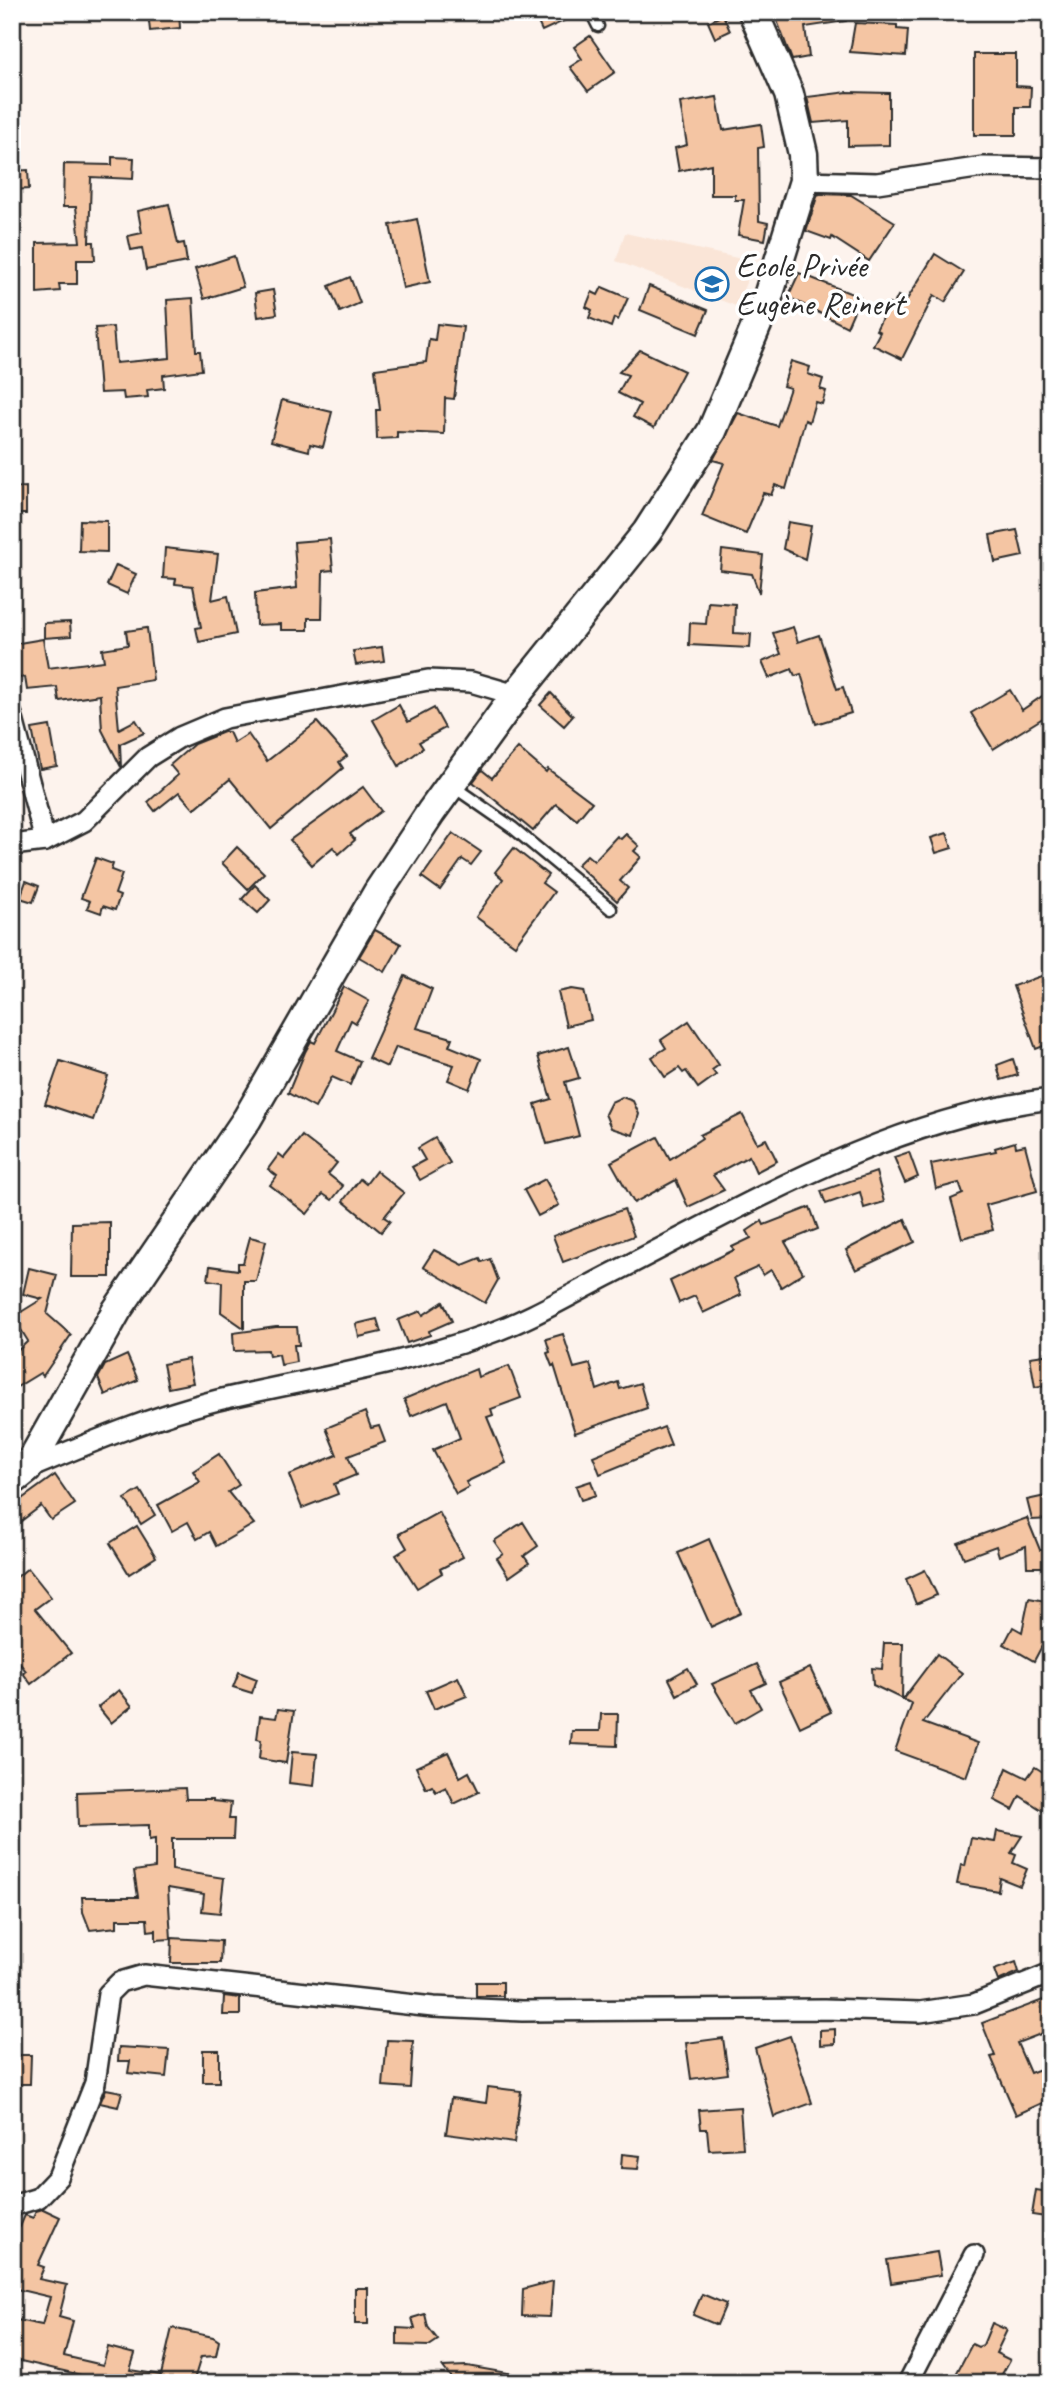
<svg xmlns="http://www.w3.org/2000/svg" width="1063" height="2395" font-family="Caveat,sans-serif">
  <style>
    .built { fill: #fae5d7 }
    .building { fill: #f4c5a3; stroke: #2b2b2b; stroke-width: 2 }
    .lines { fill: none; stroke-linecap: round; stroke-linejoin: round }
    .lane-casing { stroke: #2b2b2b; stroke-width: 15 }
    .street-casing { stroke: #2b2b2b; stroke-width: 24 }
    .secondary-casing { stroke: #2b2b2b; stroke-width: 33 }
    .lane { stroke: #fff; stroke-width: 10 }
    .street { stroke: #fff; stroke-width: 19 }
    .secondary { stroke: #fff; stroke-width: 28 }
    .labels { text-anchor: middle; stroke-width: 7; stroke-linejoin: round; paint-order: stroke }
    .poi-label { font-size: 33px; fill: #2b2b2b; stroke: #fff; text-anchor: start }
  </style>
  <rect width="100%" height="100%" fill="#fdf3ed"/>
  <filter id="ink" filterUnits="userSpaceOnUse"><feTurbulence type="fractalNoise" baseFrequency=".0143" numOctaves="2"/><feDisplacementMap in="SourceGraphic" scale="14" xChannelSelector="R" yChannelSelector="G"/><feConvolveMatrix kernelMatrix="1 2 1 2 8 2 1 2 1" color-interpolation-filters="sRGB"/></filter>
  <g filter="url(#ink)">
    <path class="built" d="M625,233L755,262L736,306L616,261Z"/>
    <g class="building">
      <path d="M148,12H179L180,28L150,31Z"/>
      <path d="M533,12H583L542,31Z"/>
      <path d="M787,12H845L846,21L805,27L809,57L792,60L775,15Z"/>
      <path d="M723,15L730,31L715,38L708,22Z"/>
      <path d="M855,23L897,25V29L908,30L906,56L850,52Z"/>
      <path d="M590,36L615,72L588,91L570,67L582,59L574,47Z"/>
      <path d="M974,54H1016V86L1031,87L1030,107H1016V135H974Z"/>
      <path d="M848,92L889,93V145L848,146V120L813,123L807,97Z"/>
      <path d="M717,97L723,130L761,124L764,147L758,148L759,221L768,223L765,240L738,235L744,200H735V195H711V164L679,171L675,148L687,145L680,103Z"/>
      <path d="M112,157L134,158L133,179L91,177L89,242H94L95,260H77V284H59L60,291L37,293V243L80,242L76,207H63L64,164L112,165Z"/>
      <path d="M28,170L29,189L12,190V171Z"/>
      <path d="M818,194L851,195L895,222L869,261L832,237L831,240L806,231Z"/>
      <path d="M169,204L178,244L184,243L187,262L146,270L142,248L131,250L128,236L142,233L138,211Z"/>
      <path d="M417,219L430,282L403,288L390,225Z"/>
      <path d="M935,254L964,272L945,302L934,295L902,359L873,345L880,332L876,330L889,304L893,306L898,296L906,301Z"/>
      <path d="M234,256L243,287L204,299L195,269Z"/>
      <path d="M799,273L860,297L847,327L788,297Z"/>
      <path d="M350,277L360,303L340,312L329,286Z"/>
      <path d="M649,286L708,310L698,334L640,310Z"/>
      <path d="M602,287L628,298L618,320L614,318L611,327L589,318L592,310L586,307L592,292L598,295Z"/>
      <path d="M273,290L277,314L258,317L255,293Z"/>
      <path d="M193,298L196,351H200L202,370L163,375L164,388L147,390L148,397L124,399L123,392L100,393L95,328L113,327L116,363L170,358L167,300Z"/>
      <path d="M437,324L463,327L454,399L445,398L444,434L397,432V438L377,439L376,410H380L375,369L426,362L429,339L435,340Z"/>
      <path d="M640,350L684,371L654,428L633,417L640,404L618,393L628,375L619,372Z"/>
      <path d="M791,361L810,367L808,374L823,379L820,389L826,391L822,404L815,402L809,422L805,420L786,489L775,485L771,495L763,493L746,534L702,516L724,463L713,460L738,413L777,426L790,388L783,386Z"/>
      <path d="M282,400L332,412L323,447L310,444L309,451L271,441Z"/>
      <path d="M26,487V514H12V488Z"/>
      <path d="M80,520L107,521V552L79,551Z"/>
      <path d="M788,522L811,526L805,559L783,549Z"/>
      <path d="M1017,530L1023,556L995,562L990,535Z"/>
      <path d="M330,539L333,570L323,571L322,618H308V630H281V624L256,625L255,593L297,588L294,542Z"/>
      <path d="M165,548L218,554L212,600L228,596L236,634L199,642L196,628L201,627L193,586L175,584L176,579L163,578Z"/>
      <path d="M722,550L763,555L759,593L752,574L720,570Z"/>
      <path d="M116,565L136,574L127,594L107,585Z"/>
      <path d="M708,602L735,604L734,633L751,634L750,648L689,645L690,623L706,624Z"/>
      <path d="M70,622L71,636L44,638V623Z"/>
      <path d="M793,627L798,642L819,635L837,689L843,687L851,713L816,724L801,674L795,676L792,669L769,678L762,662L781,654L773,633Z"/>
      <path d="M147,628L153,680L115,686L119,729L136,720L144,733L120,744L121,767L102,730L100,695L59,701L57,687L27,690L25,677L19,678L13,644L43,639L48,668L104,661L102,649L128,645L126,631Z"/>
      <path d="M382,647L384,661L356,665L353,651Z"/>
      <path d="M1010,690L1022,710L1051,690V713L993,749L971,713Z"/>
      <path d="M551,693L573,716L564,726L540,705Z"/>
      <path d="M399,705L408,722L434,708L445,728L419,742L423,748L399,766L373,720Z"/>
      <path d="M317,722L347,756L339,762L343,768L271,829L230,779L194,809L179,792L155,811L148,802L178,775L170,765L194,744L224,732H229L234,743L248,734L267,761Z"/>
      <path d="M50,726L57,766L40,769L32,729Z"/>
      <path d="M518,748L546,772L548,769L592,802L577,820L556,804L533,831L473,782L482,770L492,778Z"/>
      <path d="M363,787L381,811L350,834L355,840L339,854L333,847L312,865L290,840Z"/>
      <path d="M453,833L481,852L471,865L462,859L440,890L422,877Z"/>
      <path d="M947,833L952,848L936,853L931,838Z"/>
      <path d="M626,834L639,846L634,851L641,857L620,881L628,888L617,901L577,865L587,855L594,861L617,836L621,839Z"/>
      <path d="M237,847L264,873L248,889L222,863Z"/>
      <path d="M514,848L548,875L542,883L554,892L515,945L476,917L503,879L495,872Z"/>
      <path d="M96,858L113,864L111,870L122,874L115,894L120,896L115,910L103,906L101,913L87,908L90,901L81,898Z"/>
      <path d="M26,881L39,886L33,902L20,898Z"/>
      <path d="M255,885L270,900L258,913L242,899Z"/>
      <path d="M375,930L401,944L385,972L359,957Z"/>
      <path d="M1044,975L1046,981L1051,979V1043L1036,1049L1013,986Z"/>
      <path d="M405,976L432,989L417,1028L452,1038L449,1046L481,1059L469,1089L448,1080L454,1065L396,1047L387,1067L368,1058Z"/>
      <path d="M344,987L369,1001L356,1023L351,1020L337,1051L360,1061L350,1085L332,1077L315,1108L288,1093L305,1052L311,1041L315,1043Z"/>
      <path d="M572,989L584,991L591,1020L566,1026L558,992Z"/>
      <path d="M689,1021L719,1065L712,1070L716,1075L698,1088L686,1071L683,1073L679,1068L665,1077L652,1057L666,1048L661,1040Z"/>
      <path d="M569,1047L579,1078L565,1082L579,1136L547,1144L535,1104L551,1099L538,1056Z"/>
      <path d="M1013,1059L1018,1075L1001,1080L997,1065Z"/>
      <path d="M60,1061L108,1076L93,1120L45,1104Z"/>
      <path d="M622,1097L633,1101L639,1114L633,1135L611,1128L605,1114L611,1102Z"/>
      <path d="M742,1114L757,1143L766,1139L777,1161L756,1172L749,1156L713,1175L724,1190L688,1207L676,1180L634,1203L611,1162L658,1137L670,1159L702,1138L700,1135Z"/>
      <path d="M302,1136L337,1163L328,1174L343,1186L332,1200L323,1194L307,1214L270,1185L277,1176L268,1169L279,1154L284,1158Z"/>
      <path d="M435,1138L450,1163L420,1180L412,1167L425,1160L418,1148Z"/>
      <path d="M1015,1142L1016,1147L1025,1145L1037,1191L986,1205L993,1230L962,1238L951,1199L963,1194L959,1183L936,1189L931,1164L996,1151L995,1148Z"/>
      <path d="M909,1152L918,1177L905,1183L894,1157Z"/>
      <path d="M376,1171L404,1193L384,1217L390,1221L381,1232L343,1201L360,1179L366,1184Z"/>
      <path d="M876,1172L884,1202L864,1208L860,1192L826,1204L821,1191Z"/>
      <path d="M545,1179L559,1205L538,1216L524,1190Z"/>
      <path d="M810,1207L818,1229L785,1242L803,1273L781,1287L771,1270L763,1275L758,1267L734,1278L741,1295L703,1313L695,1296L679,1303L670,1281L734,1250L732,1247L751,1238L747,1231L762,1221L764,1225Z"/>
      <path d="M624,1209L634,1236L563,1262L553,1236Z"/>
      <path d="M905,1219L915,1242L856,1270L846,1250Z"/>
      <path d="M110,1222V1277H71L72,1223Z"/>
      <path d="M250,1237L266,1241L256,1281H244V1328L221,1312L222,1282L208,1280L210,1266L238,1270V1263H243Z"/>
      <path d="M434,1250L463,1265L480,1258L482,1262L490,1259L498,1280L485,1303L423,1267Z"/>
      <path d="M29,1268L57,1275L47,1314L71,1335L43,1376L40,1373L12,1390V1356L28,1341L13,1317L42,1299L23,1294Z"/>
      <path d="M443,1302L452,1321L429,1331L430,1335L407,1343L398,1320L421,1311L423,1315Z"/>
      <path d="M377,1319L381,1332L359,1337L356,1324Z"/>
      <path d="M276,1327H297L299,1345H294L296,1362L281,1365L279,1354L269,1356L268,1350L234,1351L233,1333Z"/>
      <path d="M563,1334L574,1368L590,1364L597,1390L618,1382L620,1389L640,1383L647,1408L575,1433L554,1365L552,1366L547,1353L550,1352L546,1339Z"/>
      <path d="M1051,1354V1384L1035,1387L1030,1357Z"/>
      <path d="M127,1355L138,1380L105,1395L98,1378L105,1365Z"/>
      <path d="M188,1359L193,1383L168,1388L163,1364Z"/>
      <path d="M509,1366L521,1398L491,1409L493,1415L487,1417L506,1463L466,1482L469,1487L456,1494L433,1450L460,1438L447,1401L411,1416L404,1399L476,1369L478,1377Z"/>
      <path d="M365,1412L371,1428L379,1426L385,1442L348,1456L356,1475L334,1484L338,1494L302,1508L289,1475L337,1455L326,1428Z"/>
      <path d="M664,1427L671,1445L600,1474L593,1456Z"/>
      <path d="M219,1454L239,1485L228,1492L254,1524L216,1546L209,1532L197,1539L188,1522L172,1531L158,1505L200,1482L193,1471Z"/>
      <path d="M55,1475L75,1504L51,1520L41,1506L12,1528V1506Z"/>
      <path d="M591,1481L596,1495L581,1500L576,1486Z"/>
      <path d="M140,1490L155,1515L141,1524L125,1499Z"/>
      <path d="M1050,1495L1051,1519L1032,1520L1027,1500Z"/>
      <path d="M439,1512L463,1557L440,1569L442,1573L417,1588L396,1555L407,1548L399,1534Z"/>
      <path d="M1027,1518L1040,1550H1051V1567H1027L1026,1546L999,1556L996,1546L964,1558L958,1543Z"/>
      <path d="M523,1522L538,1546L524,1556L529,1563L509,1577L497,1558L503,1554L494,1541Z"/>
      <path d="M137,1526L156,1557L129,1574L110,1543Z"/>
      <path d="M709,1539L741,1613L711,1627L678,1553Z"/>
      <path d="M28,1568L51,1597L35,1609L71,1653L31,1684L23,1673L26,1671L12,1654V1581Z"/>
      <path d="M925,1570L937,1595L916,1604L906,1579Z"/>
      <path d="M1029,1598L1051,1602V1629L1034,1661L1004,1644L1013,1627L1022,1632Z"/>
      <path d="M884,1643H903L902,1699L873,1685L872,1668L882,1669Z"/>
      <path d="M937,1654L962,1673L923,1723L978,1743L966,1777L895,1751L912,1704L903,1699Z"/>
      <path d="M757,1664L766,1683L751,1690L761,1708L735,1723L712,1684Z"/>
      <path d="M688,1668L697,1684L677,1695L669,1679Z"/>
      <path d="M810,1668L831,1712L800,1727L779,1682Z"/>
      <path d="M239,1672L257,1679L252,1693L233,1687Z"/>
      <path d="M458,1677L467,1696L434,1709L426,1691Z"/>
      <path d="M119,1690L132,1706L111,1723L98,1707Z"/>
      <path d="M278,1709L294,1711L286,1763L259,1759L261,1740L257,1739L260,1716L276,1718Z"/>
      <path d="M601,1714H618L617,1746L571,1744L572,1731H600Z"/>
      <path d="M292,1752L317,1754L314,1786L289,1783Z"/>
      <path d="M448,1752L460,1777L469,1772L479,1792L454,1804L446,1787L436,1792L432,1786L426,1789L416,1767Z"/>
      <path d="M1035,1767L1051,1777V1816L1020,1796L1013,1810L994,1800L1007,1768L1027,1778Z"/>
      <path d="M185,1788L186,1799H213V1801L231,1803L229,1819H234L233,1839H172V1870L224,1878L220,1913L202,1911L204,1894L168,1888L171,1939L156,1940V1930L148,1931L147,1919H117V1927L90,1930L83,1912L82,1897H138L134,1871L155,1868V1839L149,1840V1825L78,1827L77,1792Z"/>
      <path d="M997,1831L1022,1836L1011,1853L1016,1855L1013,1863L1027,1869L1020,1886L1000,1878L998,1891L957,1884L961,1865L965,1866L971,1838L995,1842Z"/>
      <path d="M172,1938L221,1941L220,1963H171Z"/>
      <path d="M1016,1962L1019,1972L998,1981L994,1970Z"/>
      <rect x="476" y="1982" width="27" height="14"/>
      <path d="M224,1996L240,1998V2015H223Z"/>
      <path d="M1051,1997V2030L1017,2043L1030,2073L1051,2065V2099L1016,2115L991,2057L995,2056L982,2023Z"/>
      <path d="M835,2029V2044L820,2045V2030Z"/>
      <path d="M790,2036L812,2103L774,2117L755,2048Z"/>
      <path d="M723,2038L728,2074L691,2079L686,2043Z"/>
      <path d="M387,2040L413,2041L410,2088L383,2086Z"/>
      <path d="M119,2047L169,2050L166,2077L128,2073L130,2061H118Z"/>
      <rect x="203" y="2050" width="16" height="32"/>
      <path d="M15,2055H31L30,2084H14Z"/>
      <path d="M488,2087L521,2091L514,2143L446,2134L451,2098L486,2103Z"/>
      <path d="M106,2089L122,2092L118,2107L100,2103Z"/>
      <path d="M740,2107L743,2148L709,2150L707,2129H701L699,2110Z"/>
      <path d="M622,2154L640,2156L638,2169L621,2168Z"/>
      <path d="M1036,2190L1049,2192L1046,2217L1032,2215Z"/>
      <path d="M43,2209L60,2217L38,2265L44,2267L39,2279L67,2285L59,2317L73,2321L64,2356L103,2365L108,2347L135,2354L130,2370L161,2375L172,2328L213,2337L219,2341L216,2356L201,2357L193,2383H92L94,2378L12,2359V2319L42,2325L50,2297L12,2288V2223L20,2227L25,2215L33,2218L36,2211Z"/>
      <path d="M937,2252L941,2275L891,2283L887,2260Z"/>
      <path d="M553,2281L550,2317L522,2316L523,2289Z"/>
      <rect x="355" y="2288" width="13" height="36"/>
      <path d="M702,2294L726,2304L717,2325L693,2315Z"/>
      <path d="M425,2314L428,2327L438,2340L429,2346L397,2345V2328L415,2329L412,2318Z"/>
      <path d="M992,2323L1007,2330L996,2353L1010,2360L997,2383H967L955,2376L972,2344L978,2347L983,2345Z"/>
      <path d="M467,2366L513,2374L512,2383H455L443,2367Z"/>
    </g>
    <g class="lines">
      <defs>
        <g id="lane">
          <path d="M591,12L598,26"/>
          <path d="M454,787L513,828L611,909"/>
        </g>
        <g id="street">
          <path d="M804,181L877,183L983,167L1051,168"/>
          <path d="M12,715L45,841L84,821L148,757L180,737L225,718L428,680L471,682L516,695"/>
          <path d="M12,845L45,841"/>
          <path d="M27,1469C89,1443 153,1416 218,1400C308,1379 399,1366 485,1335C532,1319 575,1292 619,1270C755,1200 896,1117 1051,1099"/>
          <path d="M12,2206L38,2198L58,2177L95,2083L108,1994L120,1982L144,1975L433,2007L522,2011L824,2009L920,2012L974,2004L1051,1973"/>
          <path d="M908,2383L974,2255"/>
        </g>
        <path id="secondary" d="M12,1481L27,1469L117,1310L247,1119L378,892L431,812L516,695L647,532L712,431L766,303L804,181L803,154L789,94L753,12"/>
      </defs>
      <use href="#lane" class="lane-casing"/>
      <use href="#street" class="street-casing"/>
      <use href="#secondary" class="secondary-casing"/>
      <use href="#lane" class="lane"/>
      <use href="#street" class="street"/>
      <use href="#secondary" class="secondary"/>
    </g>
  </g>
  <defs>
    <symbol id="school-ring" viewBox="-11 -11 22 22"><circle r="9.5" fill="#fff" stroke="#1f6fb2" stroke-width="1.5"/><path d="M0-5L7-2L0 1L-7-2ZM-4 1L0 2.5L4 1V4Q0 6-4 4Z" fill="#1f6fb2"/></symbol>
  </defs>
  <g fill-rule="evenodd">
    <use href="#school-ring" x="693" y="265" width="38" height="38"/>
  </g>
  <g class="labels">
    <g class="poi-label">
      <text x="736" y="277">Ecole Privée<tspan x="736" dy="38">Eugène Reinert</tspan></text>
    </g>
  </g>
  <rect width="1063" height="2395" fill="none" stroke="#fff" stroke-width="42"/>
  <rect x="21" y="21" width="1021" height="2353" fill="none" stroke="#2b2b2b" stroke-width="2.5" filter="url(#ink)"/>
</svg>
